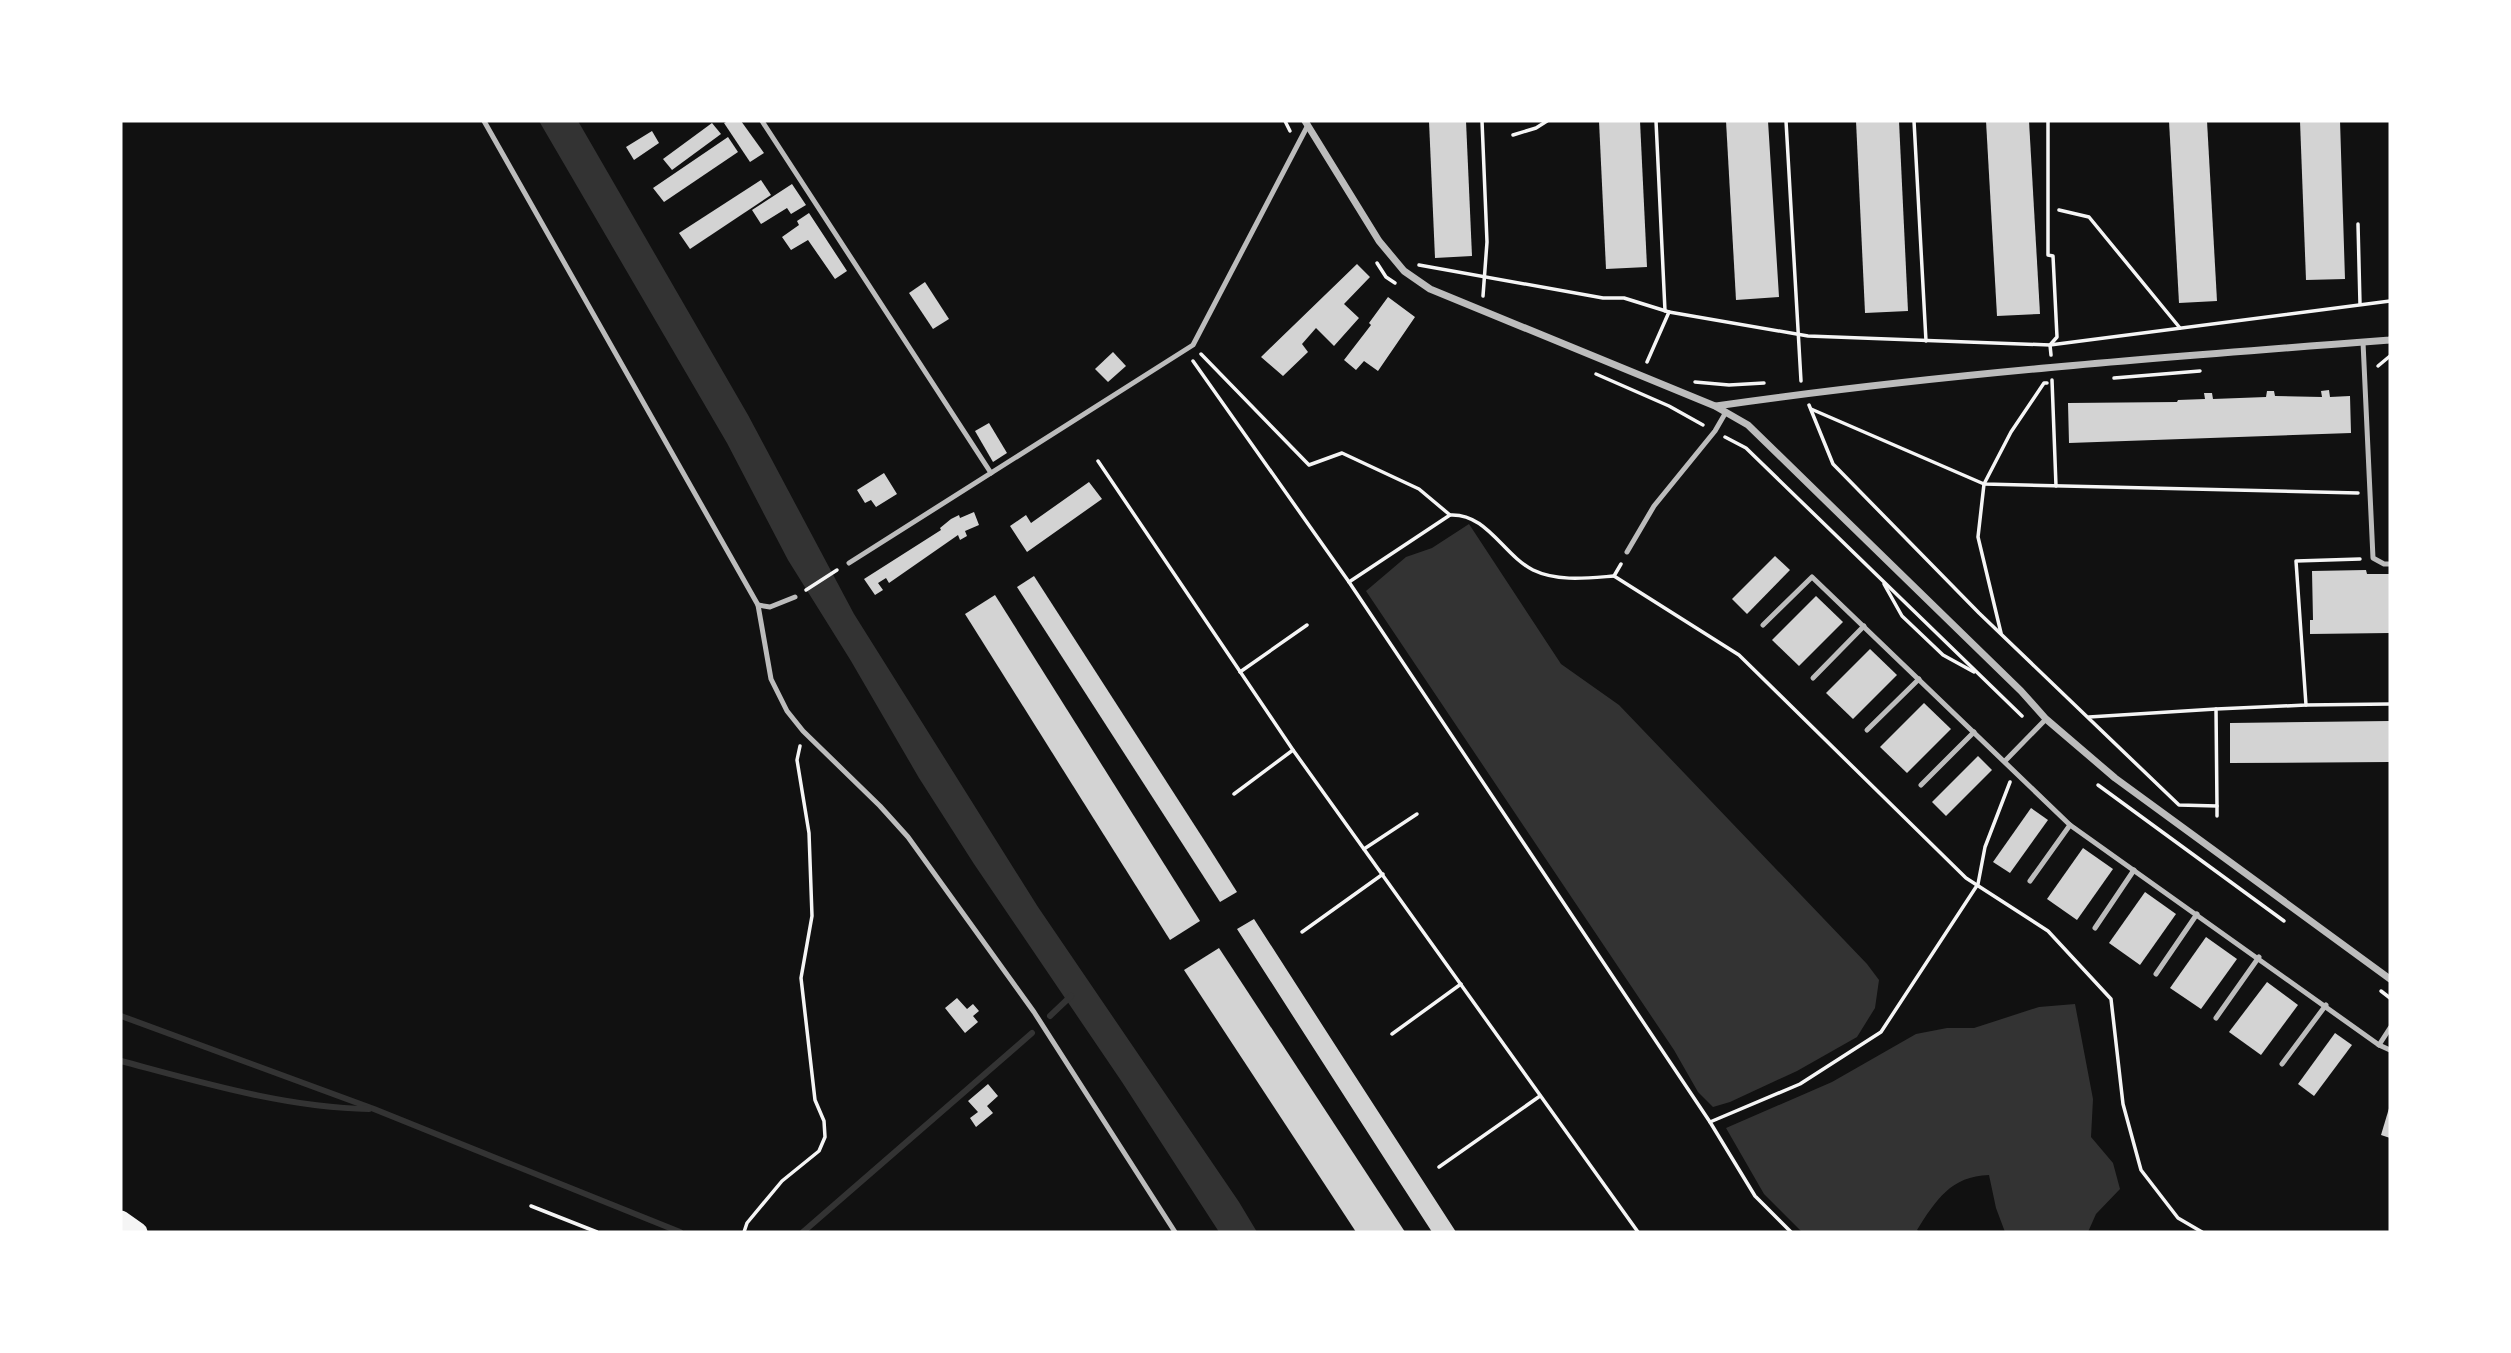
<svg xmlns="http://www.w3.org/2000/svg" width="2511" height="1353" font-family="Manrope,sans-serif">
  <style>
    .water { fill: #333 }
    .lines { fill: none; stroke-linecap: round; stroke-linejoin: round }
    .stream { stroke: #333; stroke-width: 6 }
    .building { fill: #d3d3d3 }
    .path { stroke: #f5f5f5; stroke-width: 3.5 }
    .service { stroke: #bcbcbc; stroke-width: 5 }
    .minor { stroke: #bcbcbc; stroke-width: 7 }
    .motorway { stroke: #f5f5f5; stroke-width: 19 }
  </style>
  <rect width="100%" height="100%" fill="#111"/>
  <g class="water">
    <path d="M539,121H578L748,415L854,614L1038,907L1239,1202L1257,1232H1219L1122,1082L974,864L919,778L851,661L788,560L727,443Z"/>
    <path d="M1469,524L1561,664L1619,705L1867,964L1879,980L1875,1008L1857,1037L1797,1071L1730,1102L1713,1107L1698,1092L1674,1050L1366,591L1406,557L1432,548Z"/>
    <path d="M2075,1004L2093,1099L2091,1137L2113,1163L2120,1189L2096,1214L2088,1232H2005L1996,1208L1989,1175C1951,1176 1936,1200 1917,1230L1920,1232H1802L1764,1194L1726,1128L1832,1082L1916,1034L1947,1028H1974L2039,1007Z"/>
  </g>
  <g class="lines">
    <g class="stream">
      <path d="M121,1016L374,1109L680,1232"/>
      <path d="M1050,1016L1071,996"/>
      <path d="M121,1061C200,1082 287,1108 369,1109"/>
      <path d="M803,1232L1032,1033"/>
    </g>
  </g>
  <g class="building">
    <path d="M728,121H741L764,153L750,162L724,123Z"/>
    <path d="M1429,121H1466L1472,256L1435,258Z"/>
    <path d="M1599,121H1640L1647,267L1606,269Z"/>
    <path d="M1726,121H1768L1779,297L1736,300Z"/>
    <path d="M1856,121H1899L1908,311L1865,313Z"/>
    <path d="M1986,121H2029L2040,314L1997,316Z"/>
    <path d="M2169,121H2207L2217,301L2179,303Z"/>
    <path d="M2300,121H2340L2345,279L2306,280Z"/>
    <path d="M712,123L721,134L672,170L663,159Z"/>
    <path d="M652,131L659,143L634,160L626,147Z"/>
    <path d="M728,137L738,152L664,202L653,188Z"/>
    <path d="M761,180L771,195L690,249L679,233Z"/>
    <path d="M792,184L806,205L791,214L787,208L761,224L752,210Z"/>
    <path d="M809,213L847,271L835,279L808,240L791,250L782,237L799,225L797,221Z"/>
    <path d="M1357,264L1370,277L1344,304L1359,318L1334,346L1316,328L1302,344L1308,352L1283,376L1261,357Z"/>
    <path d="M925,282L949,319L933,329L909,293Z"/>
    <path d="M1388,297L1415,317L1378,371L1364,361L1356,370L1344,360L1371,325L1369,323Z"/>
    <path d="M1113,352L1126,366L1108,382L1095,369Z"/>
    <path d="M2329,390L2330,397L2350,396L2351,433L2069,443L2068,403L2177,402L2178,400L2205,399L2204,393H2212L2213,399L2266,397L2267,391H2274L2275,396L2322,397L2321,391Z"/>
    <path d="M989,423L1007,453L993,462L975,431Z"/>
    <path d="M884,473L897,494L876,507L871,500L865,503L857,490Z"/>
    <path d="M1089,482L1102,499L1027,552L1010,526L1026,515L1031,523Z"/>
    <path d="M974,512L979,525L965,531L967,536L960,540L958,535L889,583L886,578L878,583L883,590L875,595L864,579L941,530L940,528L951,519L959,515L960,518Z"/>
    <path d="M1775,556L1790,570L1747,614L1732,599Z"/>
    <path d="M2366,570L2367,574H2390V633L2310,634V620H2313L2312,571Z"/>
    <path d="M1034,576L1206,843L1237,892L1220,902L1017,587Z"/>
    <path d="M995,595L1200,921L1170,940L965,614Z"/>
    <path d="M1816,596L1843,622L1799,666L1772,640Z"/>
    <path d="M1870,649L1897,675L1853,719L1826,693Z"/>
    <path d="M1924,703L1951,729L1907,773L1880,747Z"/>
    <path d="M2390,721V762L2230,763V723Z"/>
    <path d="M1978,756L1992,770L1946,816L1932,802Z"/>
    <path d="M2031,808L2048,820L2010,873L1993,862Z"/>
    <path d="M2083,848L2113,869L2077,920L2047,899Z"/>
    <path d="M2145,892L2176,914L2140,965L2109,943Z"/>
    <path d="M1254,919L1348,1065L1456,1232H1432L1388,1164L1237,929Z"/>
    <path d="M2206,937L2237,959L2201,1009L2170,988Z"/>
    <path d="M1219,948L1405,1232H1356L1184,970Z"/>
    <path d="M2267,982L2298,1005L2261,1055L2229,1032Z"/>
    <path d="M957,998L967,1009L973,1004L979,1011L973,1016L978,1022L965,1033L945,1008Z"/>
    <path d="M2335,1033L2352,1045L2314,1096L2298,1084Z"/>
    <path d="M988,1084L998,1096L987,1106L993,1113L976,1127L970,1118L978,1112L968,1101Z"/>
    <path d="M2390,1105V1138L2381,1135Z"/>
  </g>
  <g class="lines">
    <g class="path">
      <path d="M1285,121L1290,131"/>
      <path d="M1482,121L1487,242L1483,296"/>
      <path d="M1656,121L1665,311"/>
      <path d="M1786,121L1801,381"/>
      <path d="M1914,121L1926,341"/>
      <path d="M2048,121V255L2053,256L2057,337L2050,345L2051,355"/>
      <path d="M1513,135L1536,128L1547,121"/>
      <path d="M2059,210L2089,217L2180,328"/>
      <path d="M2358,224L2360,304"/>
      <path d="M1377,263L1386,277L1395,283"/>
      <path d="M1419,265L1603,298H1624L1669,312"/>
      <path d="M1201,354L1309,465L1342,453L1419,489L1450,515"/>
      <path d="M1193,361L1349,582L1710,1122L1755,1196L1791,1232"/>
      <path d="M1647,362L1669,312L1808,336L2050,345L2390,301"/>
      <path d="M2378,366L2390,356"/>
      <path d="M1596,374L1669,406L1703,425"/>
      <path d="M2114,378L2200,371"/>
      <path d="M2052,380L2056,486"/>
      <path d="M1695,382L1729,385L1764,383"/>
      <path d="M1809,405L1833,464L1979,613L2179,805L2217,806L2216,709L2306,705L2296,561L2360,559"/>
      <path d="M1811,409L1984,484L2358,493"/>
      <path d="M1725,437L1746,448L2022,716"/>
      <path d="M1098,461L1293,750L1638,1232"/>
      <path d="M1621,564L1614,576L1739,655L1966,878L2048,931L2111,999L2123,1104L2141,1170L2178,1218L2202,1232"/>
      <path d="M1349,582L1450,515C1487,513 1503,555 1533,570C1558,582 1588,578 1614,576"/>
      <path d="M1884,584L1902,616L1943,655L1974,672"/>
      <path d="M806,590L837,570"/>
      <path d="M2001,633L1978,537L1984,484L2011,432L2044,383H2047"/>
      <path d="M1240,672L1307,625"/>
      <path d="M2306,705L2390,704"/>
      <path d="M2089,717L2216,709"/>
      <path d="M2098,785L2284,921"/>
      <path d="M1234,794L1293,750"/>
      <path d="M2217,806V816"/>
      <path d="M1364,849L1417,814"/>
      <path d="M1302,932L1383,874"/>
      <path d="M2381,991L2390,998"/>
      <path d="M1392,1034L1461,984"/>
      <path d="M1710,1122L1800,1084L1881,1032L1978,884L1985,847L2010,782"/>
      <path d="M1439,1167L1540,1096"/>
      <path d="M531,1206L597,1232"/>
      <path d="M744,1232L747,1223L782,1181L819,1151L825,1137L824,1121L815,1100L801,978L812,916L809,833L797,760L800,746"/>
    </g>
    <g class="service">
      <path d="M484,121L758,605L771,679L787,711L803,731L880,806L908,837L1034,1012L1175,1232"/>
      <path d="M762,121L991,473"/>
      <path d="M2363,342L2373,558L2384,564H2390"/>
      <path d="M1627,552L1654,506L1715,431L1726,412"/>
      <path d="M849,563L1193,345L1308,125"/>
      <path d="M758,605L770,607L795,597"/>
      <path d="M1763,625L1812,577L2070,825L2379,1045L2390,1050"/>
      <path d="M1813,678L1864,626"/>
      <path d="M1867,730L1919,679"/>
      <path d="M2005,761L2046,719"/>
      <path d="M1921,785L1974,732"/>
      <path d="M2030,881L2070,825"/>
      <path d="M2095,928L2134,870"/>
      <path d="M2156,974L2197,914"/>
      <path d="M2216,1018L2259,957"/>
      <path d="M2379,1045L2390,1028"/>
      <path d="M2282,1064L2326,1005"/>
    </g>
    <g class="minor">
      <path d="M1305,121L1379,241L1404,271L1430,289L1715,406L1748,425L2021,691L2046,719L2115,778L2390,979"/>
      <path d="M1716,406C1939,374 2165,357 2390,340"/>
    </g>
    <path class="motorway" d="M121,1220L138,1232"/>
  </g>
  <rect width="2511" height="1353" fill="none" stroke="#ffffff" stroke-width="245"/>
</svg>
